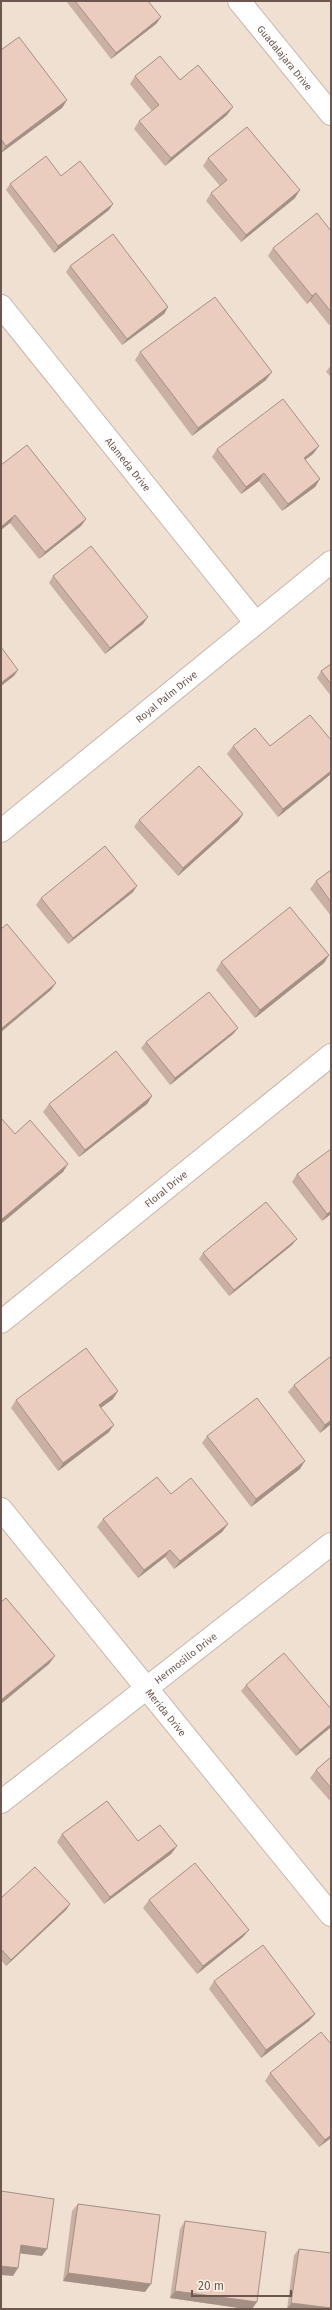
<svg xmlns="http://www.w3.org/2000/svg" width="332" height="2310" font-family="'Fira Sans',sans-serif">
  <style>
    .residential { fill: #efe0d2 }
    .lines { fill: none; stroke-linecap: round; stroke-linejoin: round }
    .minor-casing { stroke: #c7b6ac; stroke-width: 24 }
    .minor { stroke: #fff; stroke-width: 22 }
    .wall { fill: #c9b0a3 }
    .shaded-wall { fill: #a49085 }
    .building { fill: #eacdbe; stroke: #a49085 }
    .labels { text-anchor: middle; stroke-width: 3; stroke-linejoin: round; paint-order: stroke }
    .street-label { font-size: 10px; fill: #6c564d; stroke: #fcf3e8 }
  </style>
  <rect width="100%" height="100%" fill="#f8eee3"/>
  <rect class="residential" x="1" y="1" width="330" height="2308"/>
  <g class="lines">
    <defs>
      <g id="minor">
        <path id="s1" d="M239,1L331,114"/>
        <path id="s2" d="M1,306L255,622"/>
        <path id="s3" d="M1,831L331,562"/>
        <path id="s4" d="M1,1322L331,1055"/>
        <path id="s5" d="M1,1509L331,1915"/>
        <path id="s6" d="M1,1802L331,1544"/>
      </g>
    </defs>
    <use href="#minor" class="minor-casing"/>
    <use href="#minor" class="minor"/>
  </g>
  <g class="wall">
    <path d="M66,1H148L161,17L156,24L111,59Z"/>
    <path d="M1,50L67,100L62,108L1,153Z"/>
    <path d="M135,76L180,80L227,115L165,166L134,129L139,121L152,111L130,84Z"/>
    <path d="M208,158L295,198L241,242L206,201L211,193L220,186L203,166Z"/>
    <path d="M61,176L109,210L54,253L6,190L10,184Z"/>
    <path d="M331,231V323L329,325L310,301L307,304L268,256L273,248Z"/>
    <path d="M70,266L168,307L164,314L122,345L66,272Z"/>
    <path d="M140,352L266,380L192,436L135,360Z"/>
    <path d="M331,365V377L326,372Z"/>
    <path d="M319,446L313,454L305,460L320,479L315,487L282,511L259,481L241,494L212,457L217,449Z"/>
    <path d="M1,465L86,519L81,526L39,559L10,523Z"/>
    <path d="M53,576L143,624L105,654L49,583Z"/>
    <path d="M331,664V696L317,678L321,671Z"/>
    <path d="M233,746H270L331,774L278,817L227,754Z"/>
    <path d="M243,814L238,822L178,876L134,827L139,820Z"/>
    <path d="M331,870V916L310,889L316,881Z"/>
    <path d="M133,892L68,944L36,905L41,898Z"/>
    <path d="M329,955L324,963L255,1018L216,970L221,962Z"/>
    <path d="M238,1028L233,1034L170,1085L141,1048L146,1042Z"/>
    <path d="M152,1096L147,1104L79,1157L43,1112L49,1104Z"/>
    <path d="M297,1174L331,1214L322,1221L292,1182Z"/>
    <path d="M292,1245L229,1296L199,1259L203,1253Z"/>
    <path d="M331,1356V1424L320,1433L288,1392L294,1385Z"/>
    <path d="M118,1391L113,1399L101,1407L109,1432L58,1471L11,1408L16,1400Z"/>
    <path d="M207,1436L300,1469L251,1507L202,1443Z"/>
    <path d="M171,1494L228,1524L222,1532L174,1569L165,1557L138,1578L97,1527L103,1519Z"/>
    <path d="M246,1685L331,1709V1727L296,1756L241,1691Z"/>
    <path d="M331,1757V1802L310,1778L316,1770Z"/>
    <path d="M62,1834L138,1841L177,1846L171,1854L104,1904L57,1842Z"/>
    <path d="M1,1898L70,1904L66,1910L6,1966L1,1960Z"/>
    <path d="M149,1900L243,1937L197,1974L143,1908Z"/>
    <path d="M214,1981L315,2014L309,2021L261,2058L209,1989Z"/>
    <path d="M331,2044V2138L319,2147L265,2081L270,2073Z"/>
    <path d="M78,2204L145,2292L63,2281L72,2211Z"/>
    <path d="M185,2221L252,2309H246L170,2298L180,2229Z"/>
    <path d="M299,2249L331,2309H287L294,2255Z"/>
  </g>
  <g class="shaded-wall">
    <path d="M161,17L156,24L111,59L116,53Z"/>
    <path d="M67,100L62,108L1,153L6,146Z"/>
    <path d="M233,107L227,115L165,166L171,158Z"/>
    <path d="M300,190L295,198L241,242L246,235Z"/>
    <path d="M113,204L109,210L54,253L58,246Z"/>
    <path d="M316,293L310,301L307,304L312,296Z"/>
    <path d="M168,307L164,314L122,345L127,339Z"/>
    <path d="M272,372L266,380L192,436L198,428Z"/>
    <path d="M319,446L313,454L298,465L304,458Z"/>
    <path d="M264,473L259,481L241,494L246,487Z"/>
    <path d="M320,479L315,487L282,511L288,504Z"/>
    <path d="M15,515L10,523L1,530V527Z"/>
    <path d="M86,519L81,526L39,559L45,552Z"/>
    <path d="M148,617L143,624L105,654L110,648Z"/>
    <path d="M18,670L14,676L1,686V683Z"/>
    <path d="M331,771V774L278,817L283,809Z"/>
    <path d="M243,814L238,822L178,876L183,868Z"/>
    <path d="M137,886L133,892L68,944L73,938Z"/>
    <path d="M329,955L324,963L255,1018L260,1010Z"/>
    <path d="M56,983L51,990L1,1032V1029Z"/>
    <path d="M238,1028L233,1034L170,1085L175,1078Z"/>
    <path d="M152,1096L147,1104L79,1157L85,1150Z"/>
    <path d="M68,1164L63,1172L1,1224V1221L2,1219Z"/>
    <path d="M331,1211V1214L322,1221L327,1214Z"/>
    <path d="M297,1239L292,1245L229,1296L234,1290Z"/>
    <path d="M118,1391L113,1399L94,1413L99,1405Z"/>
    <path d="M331,1420V1424L320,1433L325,1425Z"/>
    <path d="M114,1425L109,1432L58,1471L63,1463Z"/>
    <path d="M305,1461L300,1469L251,1507L256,1499Z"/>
    <path d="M228,1524L222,1532L174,1569L180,1561Z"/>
    <path d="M170,1550L165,1557L138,1578L144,1570Z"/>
    <path d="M55,1656L49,1664L1,1704V1700Z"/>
    <path d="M331,1724V1727L296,1756L300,1750Z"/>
    <path d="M177,1846L171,1854L104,1904L110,1897Z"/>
    <path d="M70,1904L66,1910L6,1966L11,1960Z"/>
    <path d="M249,1930L243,1937L197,1974L203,1966Z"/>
    <path d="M315,2014L309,2021L261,2058L266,2050Z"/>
    <path d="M331,2135V2138L319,2147L325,2140Z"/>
    <path d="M21,2245L47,2249L42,2256L16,2253Z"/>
    <path d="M1,2266L18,2268L13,2276L1,2275Z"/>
    <path d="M68,2273L151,2284L145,2292L63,2281Z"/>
    <path d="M175,2291L257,2302L252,2309H246L170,2298Z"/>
    <path d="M291,2303L331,2308V2309H287Z"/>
  </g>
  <g class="building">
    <path d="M75,1H148L161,17L116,53Z"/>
    <path d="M19,37L67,100L6,146L1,139V50Z"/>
    <path d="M160,56L180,80L198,65L233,107L171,158L139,121L159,105L135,76Z"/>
    <path d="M247,127L300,190L246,235L211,193L227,180L208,158Z"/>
    <path d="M46,156L61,176L80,161L113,204L58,246L10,184Z"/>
    <path d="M317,213L331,231V312L316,293L312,296L273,248Z"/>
    <path d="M113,234L168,307L127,339L70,266Z"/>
    <path d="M215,297L272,372L198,428L140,352Z"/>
    <path d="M283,399L319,446L304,458L320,479L288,504L264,473L246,487L217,449Z"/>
    <path d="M27,445L86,519L45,552L15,515L1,527V465Z"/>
    <path d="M91,546L148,617L110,648L53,576Z"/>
    <path d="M1,647L18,670L1,683Z"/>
    <path d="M331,664V684L321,671Z"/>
    <path d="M310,715L331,740V771L283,809L233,746L255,728L270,746Z"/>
    <path d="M199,766L243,814L183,868L139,820Z"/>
    <path d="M105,846L137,886L73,938L41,898Z"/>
    <path d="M331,870V902L316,881Z"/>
    <path d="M290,907L329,955L260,1010L221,962Z"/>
    <path d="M7,924L56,983L1,1029V929Z"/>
    <path d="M209,992L238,1028L175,1078L146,1042Z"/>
    <path d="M116,1051L152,1096L85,1150L49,1104Z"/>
    <path d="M1,1118L15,1134L30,1120L68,1164L2,1219L1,1218Z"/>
    <path d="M331,1149V1211L327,1214L297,1174Z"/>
    <path d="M266,1202L297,1239L234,1290L203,1253Z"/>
    <path d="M86,1348L118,1391L99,1405L114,1425L63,1463L16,1400Z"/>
    <path d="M331,1356V1420L325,1425L294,1385Z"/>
    <path d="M257,1398L305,1461L256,1499L207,1436Z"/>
    <path d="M157,1477L171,1494L191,1478L228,1524L180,1561L170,1550L144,1570L103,1519Z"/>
    <path d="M6,1598L55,1656L1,1700V1602Z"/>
    <path d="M284,1653L331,1709V1724L300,1750L246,1685Z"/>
    <path d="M331,1757V1788L316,1770Z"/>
    <path d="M107,1801L138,1841L160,1825L177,1846L110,1897L62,1834Z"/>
    <path d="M195,1863L249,1930L203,1966L149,1900Z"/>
    <path d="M35,1867L70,1904L11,1960L1,1949V1898Z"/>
    <path d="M263,1945L315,2014L266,2050L214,1981Z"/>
    <path d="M321,2032L331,2044V2135L325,2140L270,2073Z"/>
    <path d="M1,2191L54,2199L47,2249L21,2245L18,2268L1,2266Z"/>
    <path d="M78,2204L160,2215L151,2284L68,2273Z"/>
    <path d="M185,2221L266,2232L257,2302L175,2291Z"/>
    <path d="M299,2249L331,2253V2308L291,2303Z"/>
  </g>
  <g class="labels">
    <g class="street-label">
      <text dy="4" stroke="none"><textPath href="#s1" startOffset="73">Guadalajara Drive</textPath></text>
      <text dy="4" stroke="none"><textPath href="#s2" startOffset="203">Alameda Drive</textPath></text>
      <text dy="4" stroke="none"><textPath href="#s3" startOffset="213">Royal Palm Drive</textPath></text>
      <text dy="4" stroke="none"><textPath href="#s4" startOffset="212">Floral Drive</textPath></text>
      <text dy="4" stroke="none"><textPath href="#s6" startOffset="234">Hermosillo Drive</textPath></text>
      <text dy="4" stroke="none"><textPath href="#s5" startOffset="262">Merida Drive</textPath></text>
    </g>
  </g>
  <rect width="332" height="2310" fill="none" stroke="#6c564d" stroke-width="4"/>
  <path d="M192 2290v6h99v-6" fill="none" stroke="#6c564d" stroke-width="2"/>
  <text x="198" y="2290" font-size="12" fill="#6c564d" stroke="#fcf3e8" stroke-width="3" paint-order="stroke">20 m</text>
</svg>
